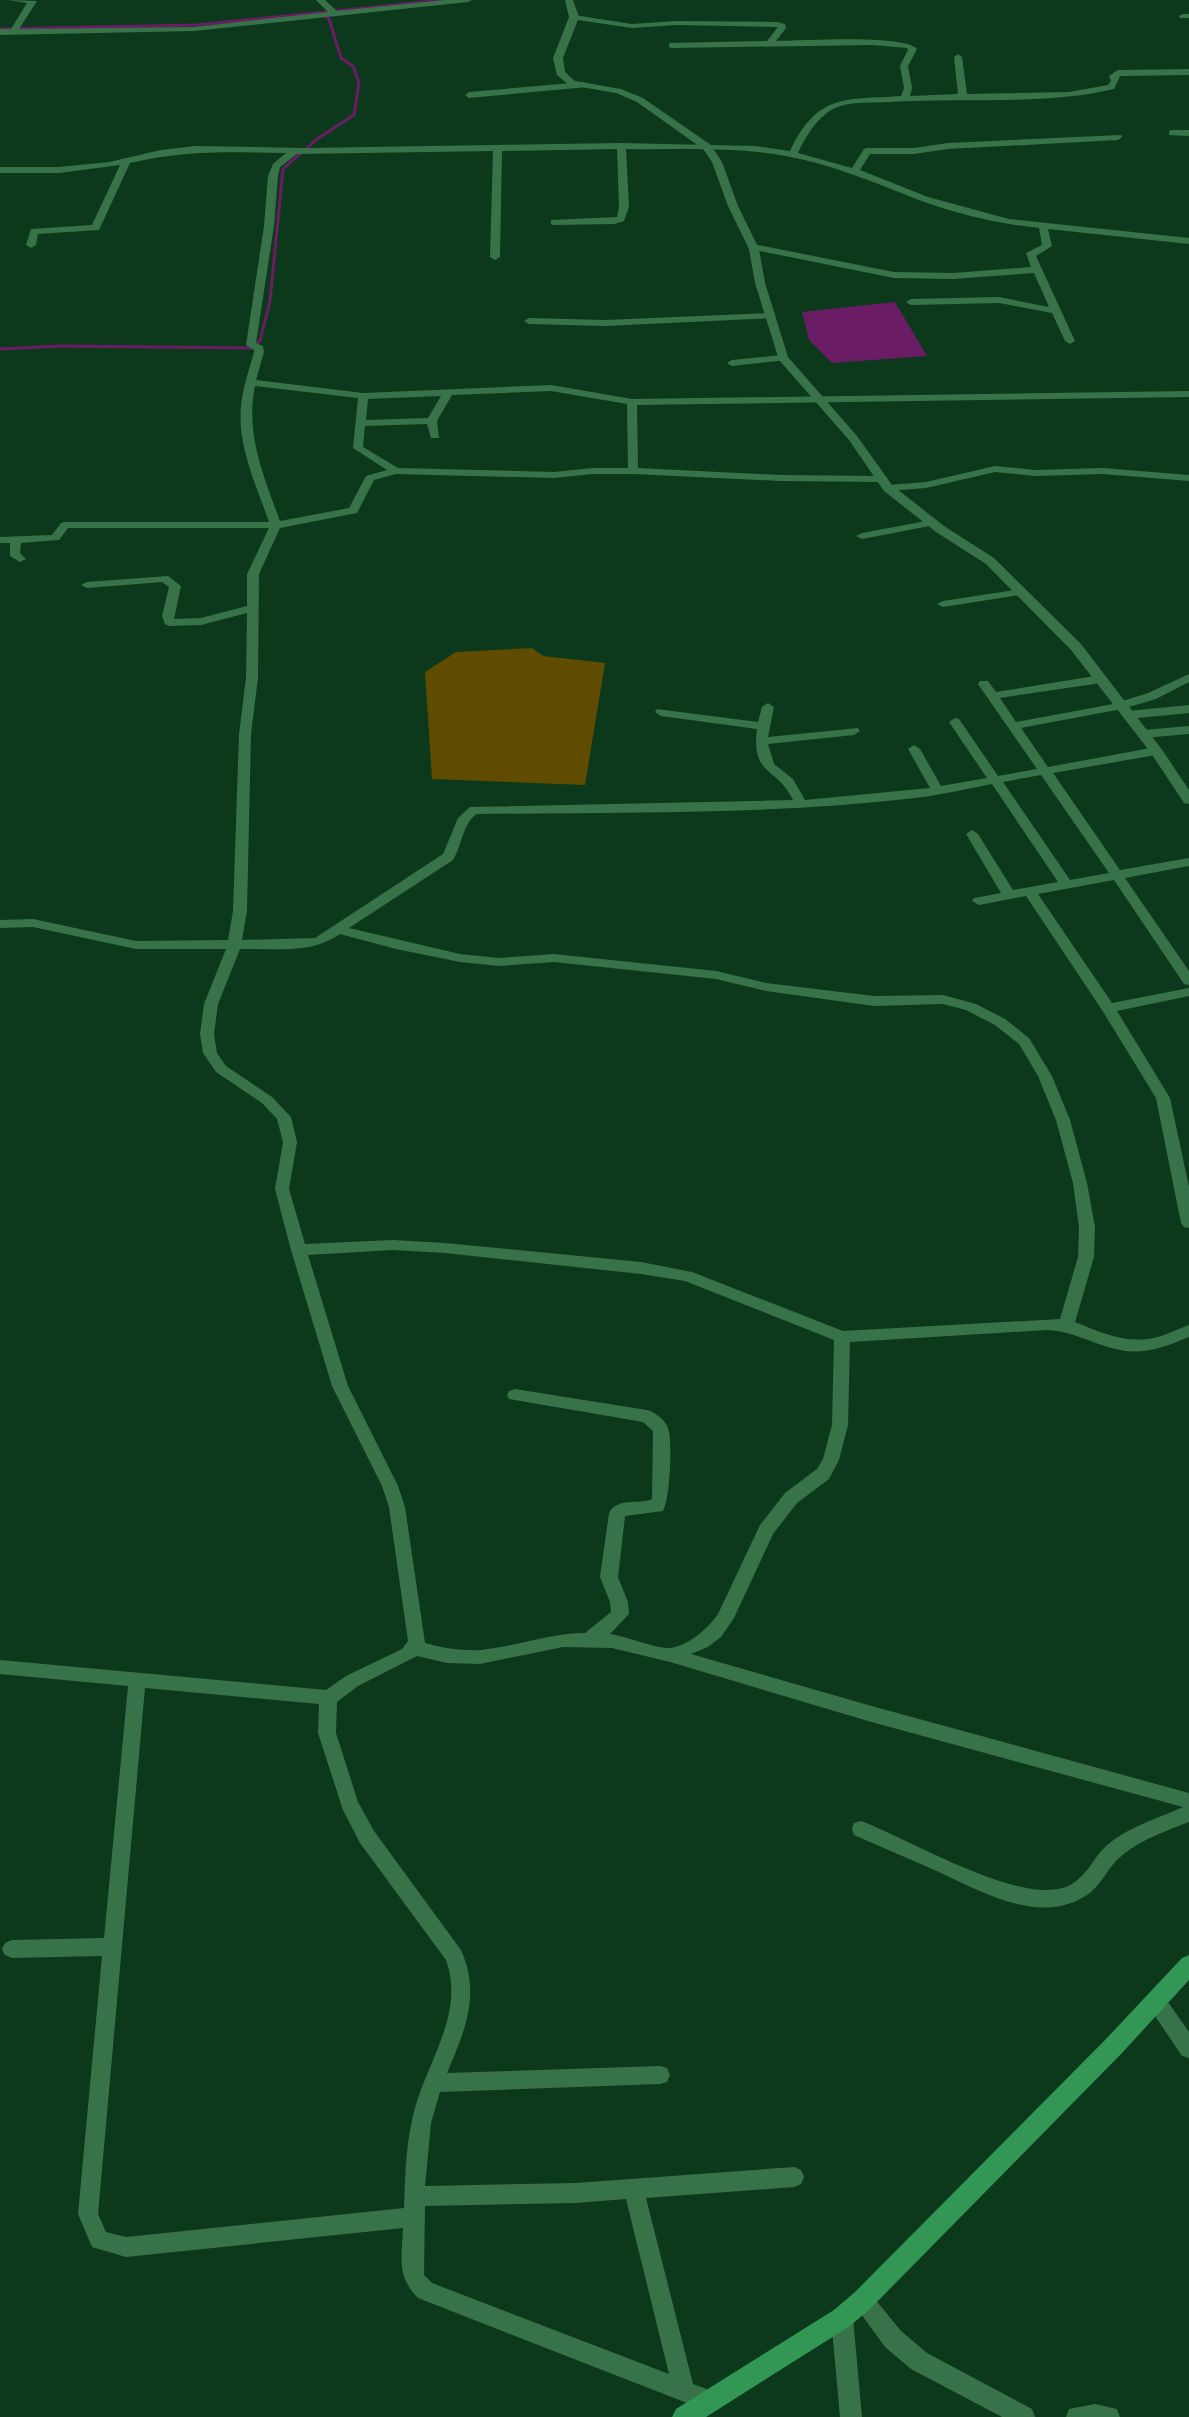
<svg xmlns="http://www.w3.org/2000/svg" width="1189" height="2417" font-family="'Fira Sans',sans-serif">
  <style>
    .green { fill: #604c00 }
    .water { fill: #6a1d64 }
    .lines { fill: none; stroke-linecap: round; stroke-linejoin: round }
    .stream { stroke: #6a1d64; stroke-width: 3 }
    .minor { fill: #387248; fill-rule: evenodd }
    .tertiary { fill: #387248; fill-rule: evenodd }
    .secondary { fill: #329654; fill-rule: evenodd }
  </style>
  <rect width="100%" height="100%" fill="#0c391c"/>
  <path class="green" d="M532,648L543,656L605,663L585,785L432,779L425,672L456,652Z"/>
  <path class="water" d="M895,302L927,356L832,363L809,340L802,312Z"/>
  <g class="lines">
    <g class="stream">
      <path d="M0,29L196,25L444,0"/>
      <path d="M0,349L61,346L251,348L260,341L270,301L283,169L317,139L354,115L359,83L353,66L341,58L329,19L321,13"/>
    </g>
    <g class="minor">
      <path d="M8,0L37,1L19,29L194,27L328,12L316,0H325L337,11L445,0H472L468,2L194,31L0,35V29H11L27,3Z"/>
      <path d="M1183,14H1189V18H1180L1179,16Z"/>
      <path d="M574,15L632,24L677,21L777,22L785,24L786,28L776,41C802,41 902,34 917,49L908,66L912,88L910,96L958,94L954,57L958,54L962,57L967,94L1069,92L1108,85L1111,81L1109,76L1118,70L1189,69V75L1120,76L1114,89C1041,106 964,97 890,102C873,103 850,101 835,108C817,117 806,136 798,153L852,168L864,149L867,148H914L948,143L1121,135L1122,137L1118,140L948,149L914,154H870L860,170L928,197L1009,219L1189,238V244L1048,229L1052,246L1036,256L1075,341L1070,344L1065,341L1052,313L999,303L911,305L906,302L911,299L999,297L1049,307L1034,273L953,279L894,278L750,249L748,247L753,244L894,272L953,273L1031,267L1026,253L1042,245L1039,228C999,224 957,214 919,200C875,183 832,164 785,156C734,146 678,150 626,149L629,207L624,221L615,224L554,225L551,224V220L617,217L619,207L617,149L502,151L500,257L495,260L490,257L493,151L297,154L280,167L278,176L274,226L256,343L263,346L264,352L256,380L363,393L551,385L632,399L1189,391V397L637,405L638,468L781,475L879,476L884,479L879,482L781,481L633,474H593L554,478L396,474L374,480L357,513L280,528L259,574L258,678L251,734L247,911L242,940L315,938L443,854L458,818L470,807L793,800C777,766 751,777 757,729L661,716L655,712L657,709L758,722L762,707L768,703L774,707L768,737L858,728L860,731L854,735L768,744L774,764L793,779L805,800L930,788L908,749L914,745L920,749L941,786L987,778L949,722L955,718L959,719L998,776L1037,769L978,684L980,681H988L996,692L1101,675L1107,679L1101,683L1000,698L1016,722L1113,704L1148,693L1189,674V682L1156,699L1122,709L1021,728L1048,767L1156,747L1162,751L1156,755L1053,773L1120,870L1189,858V866L1125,878L1189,971V985L1184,984L1114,880L1038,894L1112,1003L1189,988V996L1117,1011L1170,1098L1189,1187V1228L1184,1227L1181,1223L1156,1098L1102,1010L1026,896L979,905L972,901L974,898L1001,893L966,834L972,830L978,834L1013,890L1058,882L992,784C966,789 941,795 915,798C770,815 623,812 477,814C463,822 462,846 453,860L349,928L460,954L499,958L554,954L716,971L766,983L874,996L943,995L976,1004L1005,1019L1029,1038L1052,1076L1070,1120L1087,1183L1095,1227L1094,1257L1075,1322C1100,1332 1125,1344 1153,1338C1165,1336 1177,1329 1189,1325V1337C1165,1347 1142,1356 1115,1349C1091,1343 1072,1331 1047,1330L850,1342L848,1425L839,1460L829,1479L797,1503L773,1534L734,1618L721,1637L708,1647L691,1654L868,1705L1189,1793V1822C1164,1832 1136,1841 1116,1861C1106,1872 1100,1886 1087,1895C1040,1926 982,1892 939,1872C911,1860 882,1847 854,1835L852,1829L854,1823L861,1821C908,1838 1027,1911 1072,1884C1087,1875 1093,1859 1105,1847C1127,1827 1157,1819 1183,1807L868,1721L670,1662L612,1648L563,1647L480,1664L447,1663L417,1656L358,1686L337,1702L336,1733L358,1802L374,1831L461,1950C481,1995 465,2030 447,2073L660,2066L667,2068L670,2075L667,2082L660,2084L440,2092L431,2123L425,2186L576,2183L794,2167L801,2170L804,2177L801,2184L794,2187L646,2198L693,2384L718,2393L721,2401L718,2409L710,2412L418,2298C396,2276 402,2257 403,2228L126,2257L92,2247L78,2214L102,1956L12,1958L5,1955L2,1949L5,1943L12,1940L104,1938L128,1686L0,1674V1660L326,1690L346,1676L402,1649L408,1641L389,1507L382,1486L332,1386L291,1250L275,1189L283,1142L277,1119L262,1103L216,1072L203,1053L200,1034L204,1004L226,949H136L33,927L0,928V920L33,919L136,941L228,940L233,911L239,734L246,678L247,613L201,625L169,626L165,624L162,616L169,587L162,582L87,588L81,585L87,582L168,576L181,586L174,619L201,618L247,606V574L269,528H68L59,540L21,543L20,553L26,559L20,562L10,556V543H0V537L52,535L61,523L65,522H269C256,485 237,445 241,406C243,387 249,370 254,352V350L246,345L264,226L268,176L273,164L286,153C230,152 186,150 130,163L99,230L38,234L36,245L31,248L26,245L31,229L92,225L120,165L59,173H0V167H59L109,162L161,150L195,146L305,148L621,143L755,146L790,151C818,93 844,100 901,96L904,88L900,66L908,50L907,48L872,45L672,48L669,47V43L767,41L778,27L677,25L632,28L571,19L570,17ZM255,386L358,398L353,448L387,470L366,476L349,508L280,521C264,477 245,434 255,386ZM551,391L627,404L628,468H593L554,472L398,468L363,447L365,426L427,424L431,438H439L437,421L452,395ZM441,396L428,418L366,420L368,399ZM1041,775L1109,873L1070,880L1003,782ZM340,934L396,949L460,962L499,966L554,962L716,979L766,991L874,1006L943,1004L966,1010L995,1025L1019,1044L1038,1076L1056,1120L1073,1183L1079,1227L1078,1257L1060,1319L843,1331L692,1272L641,1262L445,1243L393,1240L305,1244L289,1189L297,1142L291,1117L272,1097L226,1066L217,1053L214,1034L218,1004L240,949C276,948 309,955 340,934ZM393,1250L445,1253L641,1274L685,1281L834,1340L832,1425L823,1459L817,1469L785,1493L760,1525L718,1614C708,1628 689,1646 670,1648C657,1649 625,1636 610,1634L629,1614L628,1602L618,1577L625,1516L663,1511C670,1498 672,1447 669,1432C667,1421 657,1413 647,1410L515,1389L509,1391L507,1395L509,1399L643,1422L653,1431L652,1499C639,1505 617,1497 609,1513L600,1577L610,1602L611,1612L585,1633C549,1633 516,1647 480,1650C461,1651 443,1648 425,1643L405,1507L398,1486L348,1386L308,1255ZM145,1688L319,1704L318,1733L343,1810L360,1843L446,1960C465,2013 428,2060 415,2108C406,2140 405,2175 404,2208L126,2237L106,2232L98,2214ZM626,2199L669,2374L432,2283L424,2275L425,2206L576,2203Z"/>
      <path d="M584,82L588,85L587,87L469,98L465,95L469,92Z"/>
      <path d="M1172,130H1189V136L1169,135V131Z"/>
      <path d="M771,313L775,314V318L605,326L529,324L524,321L529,318L605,320Z"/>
      <path d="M783,355L788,358L787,360L732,366L727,363L732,360Z"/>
      <path d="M995,466L1035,470L1103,468L1189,475V481L1103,474L1035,476L995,472L926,488L888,491L883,488L888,485L926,482Z"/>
      <path d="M931,520L937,523L935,525L862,539L856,536L862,533Z"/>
      <path d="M1022,589L1026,590V594L943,607L937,604L943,601Z"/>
      <path d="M1189,705V713L1128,719L1122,715L1128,711Z"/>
      <path d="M1189,726V734L1143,738L1137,734L1143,730Z"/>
      <path d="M1156,1992L1163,1995L1189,2032V2058L1182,2056L1149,2007L1146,2001L1149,1995Z"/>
      <path d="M863,2289L870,2293L901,2331L927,2353L1032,2409L1035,2417H1002L911,2369L885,2347L856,2307L852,2300L856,2293Z"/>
      <path d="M842,2307L850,2310L853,2318L862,2417H840L831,2318L834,2310Z"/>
      <path d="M1095,2404L1117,2409L1120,2417H1066L1069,2409Z"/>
    </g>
    <path class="tertiary" d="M565,0H573L579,17L563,58L565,72L575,81L621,89L643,98L711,145L722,162L738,206L759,249L765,283L788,357L857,436L892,485L944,526L994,558L1081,644L1163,751L1189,790V804L1184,803L1151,753L1071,650L986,564L936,532L884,491L849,440L779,360L755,283L749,249L728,206L712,162L703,149L637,102L616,93L569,85L557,75L553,58L569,17Z"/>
    <path class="secondary" d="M1189,1955V1980L1122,2053L871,2308L850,2326L706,2417H672L676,2409L834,2310L855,2292L1106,2039L1182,1958Z"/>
  </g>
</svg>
